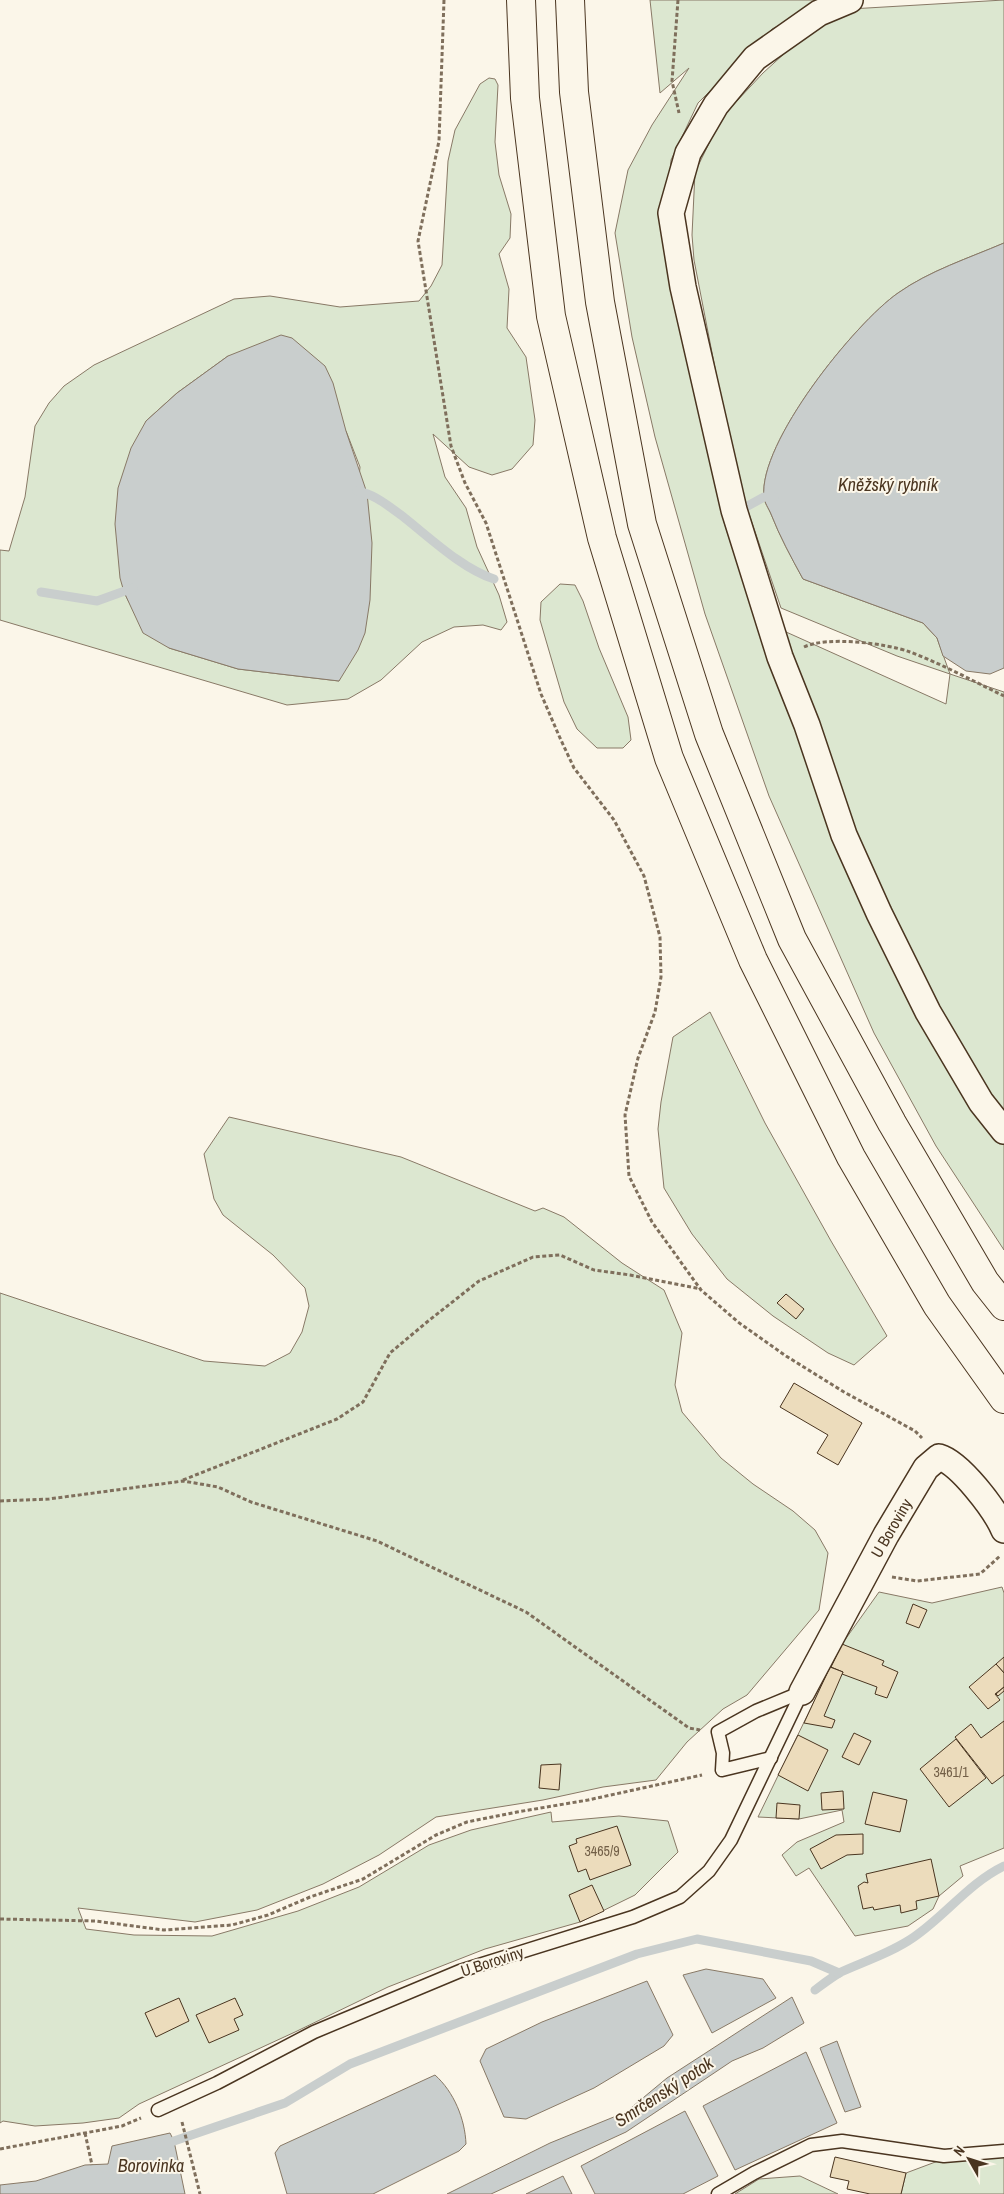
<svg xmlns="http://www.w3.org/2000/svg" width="1004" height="2194" font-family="'Archivo Narrow',sans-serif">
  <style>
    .green { fill: #dce7d0; stroke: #887966; fill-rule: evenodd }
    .water { fill: #c9cecd; stroke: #887966 }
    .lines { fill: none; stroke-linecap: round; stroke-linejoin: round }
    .stream { stroke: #c9cecd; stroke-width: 9 }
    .building { fill: #ecdcbc; stroke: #4a3520 }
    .service-casing { stroke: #4a3520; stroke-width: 15 }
    .minor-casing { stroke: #4a3520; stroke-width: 28 }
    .trunk-casing { stroke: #4a3520; stroke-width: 30 }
    .path { stroke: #7f6f5c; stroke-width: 3; stroke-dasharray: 4 2.5; stroke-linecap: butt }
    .service { stroke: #fbf6e9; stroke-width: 12 }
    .minor { stroke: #fbf6e9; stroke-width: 25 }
    .trunk { stroke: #fbf6e9; stroke-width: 28 }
    .labels { text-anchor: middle; stroke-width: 4; stroke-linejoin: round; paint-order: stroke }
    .number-label { font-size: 14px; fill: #725f47 }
    .street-label { font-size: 16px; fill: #4a3520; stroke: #fbf6e9 }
    .water-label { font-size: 18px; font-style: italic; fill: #4a3520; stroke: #fbf6e9 }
  </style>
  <rect width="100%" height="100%" fill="#fbf6e9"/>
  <g class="green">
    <path d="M650,0H828L772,29L698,103L671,160L665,251L724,522L755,618L946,704L950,674L897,656L781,608L747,508L728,435L694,260L692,235L695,172L722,117L763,73L797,42L850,9L1004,0V243C969,258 929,271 898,293C855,323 758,443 764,497C764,502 769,509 771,514C780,537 791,557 803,579L923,623L937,638L950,674L1004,692V1250L936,1146L874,1033L769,796L705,614L655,437L632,337L615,233L628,170L652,125L689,68L660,93Z"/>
    <path d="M489,78L495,79L498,85L495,142L499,175L511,214L510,238L499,254L509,289L507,328L526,357L535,420L533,445L512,469L492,475L469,467L433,434L445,477L466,508L477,547L499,595L507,622L501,630L483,625L454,627L422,642L381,680L348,699L287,705L0,620V550L9,551L25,497L35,426L49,403L64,386L94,365L234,299L270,296L340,307L419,301L431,286L442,265L448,161L455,130L480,84ZM228,356L346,431L360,467L339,681L238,669L169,648L129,602L124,592L146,421L177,393Z"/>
    <path d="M560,584L575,585L583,601L599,648L628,717L631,740L623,748H597L577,729L564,702L540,620L541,602Z"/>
    <path d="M710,1012L765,1123L831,1241L887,1336L854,1365L828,1353L773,1316L727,1279L692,1234L664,1188L658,1129L661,1102L673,1037Z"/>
    <path d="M229,1117L401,1157L535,1211L543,1208L564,1217L622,1263L664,1290L682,1333L675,1385L682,1412L721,1458L753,1484L793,1511L815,1530L828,1553L819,1610L747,1695L723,1709L687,1742L656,1780L603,1787L543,1800L436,1817L379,1855L323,1884L257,1910L195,1922L78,1908L86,1929L134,1935L212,1936L298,1911L359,1887L429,1845L471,1830L551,1812L552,1822L619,1816L668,1821L678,1852L635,1895L580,1922L485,1949L388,1987L295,2032L139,2104L119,2118L83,2123L35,2126L3,2121L0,2123V1293L204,1361L265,1366L290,1353L302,1332L309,1306L305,1288L273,1255L223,1215L214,1199L204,1154Z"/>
    <path d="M1002,1587L1004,1593V1848L960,1866L963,1876L939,1896L933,1909L908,1926L855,1936L809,1868L796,1876L782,1855L797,1842L844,1822L842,1810L799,1819L758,1817L842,1644L879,1592L932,1603Z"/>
    <path d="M1004,2157V2194H901L906,2173L946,2158Z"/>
    <path d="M800,2176L838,2194H735L759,2179Z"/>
  </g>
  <g class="water">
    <path d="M1004,243V668L990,674L966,671L943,656L937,638L923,623L803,579C791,557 780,537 771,514C769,509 764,502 764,497C758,443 855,323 898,293C929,271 969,258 1004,243Z"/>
    <path d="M281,335L292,338L325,366L333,383L346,431L367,493L372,543L370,600L365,633L358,650L339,681L238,669L169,648L143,633L124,592L120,578L115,524L118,488L131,448L146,421L177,393L228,356Z"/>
    <path d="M706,1969L763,1979L776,1998L712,2033L683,1975Z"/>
    <path d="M647,1981L673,2035L664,2046L594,2088L526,2119L504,2117L480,2061L486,2049L542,2022Z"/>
    <path d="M792,1997L804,2023L763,2048L732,2061L626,2132L491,2194H447L550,2143L626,2112L667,2078Z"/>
    <path d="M837,2041L861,2107L845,2112L820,2048Z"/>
    <path d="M806,2052L837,2123L735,2170L703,2106Z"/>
    <path d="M435,2075C454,2092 465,2119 466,2144L459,2151L373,2194H287L275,2153L280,2146Z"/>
    <path d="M685,2111L718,2176L683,2194H595L581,2166Z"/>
    <path d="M170,2133L174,2141L185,2194H0V2185L36,2181L85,2165L108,2164L112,2146Z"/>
    <path d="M563,2176L572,2194H526Z"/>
  </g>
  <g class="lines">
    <g class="stream">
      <path d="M357,491C374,494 387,505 401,515C428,536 462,569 494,579"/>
      <path d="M744,508L764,497H774"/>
      <path d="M41,592L97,601L133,588"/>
      <path d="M815,1990C823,1984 832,1977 841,1972C865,1961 891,1953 914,1937C946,1915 969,1883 1004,1866"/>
      <path d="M174,2141L285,2103L350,2064L637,1954L697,1939L811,1961L839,1973"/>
    </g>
  </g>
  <g class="building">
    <path d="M786,1294L804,1309L796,1319L777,1303Z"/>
    <path d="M794,1383L862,1423L838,1465L817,1453L828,1435L780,1407Z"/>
    <path d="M913,1604L927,1610L919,1628L906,1623Z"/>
    <path d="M842,1644L884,1661L882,1665L898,1672L887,1698L875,1694L877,1687L842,1674L843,1672L831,1667Z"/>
    <path d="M1004,1657V1673L996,1664Z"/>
    <path d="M996,1664L1004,1673V1687L995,1694L1000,1700L988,1709L969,1687Z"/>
    <path d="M830,1667L843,1672L824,1716L835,1720L832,1728L804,1723Z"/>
    <path d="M1004,1687V1691L998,1696L996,1694Z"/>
    <path d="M1004,1721V1775L992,1784L955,1737L971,1724L981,1738Z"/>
    <path d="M854,1733L871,1741L859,1765L842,1757Z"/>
    <path d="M798,1735L828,1750L808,1791L778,1775Z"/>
    <path d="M956,1739L986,1778L949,1807L920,1769Z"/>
    <path d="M561,1764L559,1790L539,1788L541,1765Z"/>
    <path d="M843,1791L844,1809L822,1810L821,1793Z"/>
    <path d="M873,1792L907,1800L900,1832L865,1824Z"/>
    <path d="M777,1803L800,1805L799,1819L776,1818Z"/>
    <path d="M617,1826L631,1865L590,1880L586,1869L578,1872L569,1846L577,1843L576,1839Z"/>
    <path d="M863,1834V1854L847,1855L821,1869L810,1849L836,1835Z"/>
    <path d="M931,1859L939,1896L916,1901L917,1909L901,1913L900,1905L874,1910L873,1907L863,1909L858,1886L864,1882L868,1883L866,1874Z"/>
    <path d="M592,1885L604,1911L580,1922L569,1895Z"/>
    <path d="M179,1998L189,2021L156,2037L145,2013Z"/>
    <path d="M235,1998L243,2015L234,2019L239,2030L209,2043L196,2015Z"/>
    <path d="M835,2157L906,2173L901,2194H870L847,2189L849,2181L830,2177Z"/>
  </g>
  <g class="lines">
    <defs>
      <g id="service">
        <path d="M771,1758L722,1770L723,1753L718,1732L756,1711L802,1692"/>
        <path d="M158,2110L217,2083L314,2032L460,1971L633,1917L680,1897L709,1871L731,1840L802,1692"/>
        <path d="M718,2194L754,2173L811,2145L842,2141L944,2156L1004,2151"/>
      </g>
      <g id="minor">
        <path d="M850,0L819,13L755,58L716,105L688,153L671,213L683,287L734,510L780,657L807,725L844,835L879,913L928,1012L981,1102L1004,1131"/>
        <path d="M802,1692L886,1535L926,1468L939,1457C960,1463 995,1509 1004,1530"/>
      </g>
      <g id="trunk">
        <path d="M521,0L525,98L551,316L602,538L669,758L753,960L851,1157L937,1305L1004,1399"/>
        <path d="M570,0L574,92L600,302L642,524L709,734L792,939L892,1123L985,1282L1004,1306"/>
      </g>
    </defs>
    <use href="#service" class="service-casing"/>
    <use href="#minor" class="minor-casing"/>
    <use href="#trunk" class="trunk-casing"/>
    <g class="path">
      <path d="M444,0L439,141L418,241L451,446L465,483L486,523L541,694L560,738L574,768L614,820L644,876L660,937L661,977L655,1012L638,1058L625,1115L629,1176L652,1222L701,1290L738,1322L786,1356L844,1392L915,1431L922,1438"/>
      <path d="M678,0L672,81L679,113"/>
      <path d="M804,647C827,636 885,643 910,652C942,664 973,681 1004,696"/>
      <path d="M183,1480L337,1419L363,1402L390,1353L427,1322L479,1281L533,1257L560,1255L594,1270L630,1275L701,1289"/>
      <path d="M0,1501L49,1499L183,1481L218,1487L251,1502L377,1541L526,1612L689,1728L700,1730"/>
      <path d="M892,1577L917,1581L980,1574L1000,1556"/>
      <path d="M0,1919L95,1921L164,1930L232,1925L268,1915L310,1897L363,1879L436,1835L467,1822L517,1812L588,1800L702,1775"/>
      <path d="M182,2122L200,2194"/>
      <path d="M85,2133L92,2165"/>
      <path d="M0,2149L122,2126L141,2118"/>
    </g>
    <use href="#service" class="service"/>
    <use href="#minor" class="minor"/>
    <use href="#trunk" class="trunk"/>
  </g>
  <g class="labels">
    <g class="number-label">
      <text x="951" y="1777">3461/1</text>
      <text x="602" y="1856">3465/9</text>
    </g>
    <g class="street-label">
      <text transform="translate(891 1528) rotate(-60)" y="6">U Boroviny</text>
      <text transform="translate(492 1961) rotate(-18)" y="6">U Boroviny</text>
    </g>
    <g class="water-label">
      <text x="888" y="491">Kněžský rybník</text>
      <text transform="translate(664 2092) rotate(-33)" y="6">Smrčenský potok</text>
      <text x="151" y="2172">Borovinka</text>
    </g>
  </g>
  <g transform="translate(969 2159) rotate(309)" stroke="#fbf6e9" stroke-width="4" paint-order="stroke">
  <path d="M0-4L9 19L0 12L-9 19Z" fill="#4a3520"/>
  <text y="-8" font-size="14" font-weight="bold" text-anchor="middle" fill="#4a3520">N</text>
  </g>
</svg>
